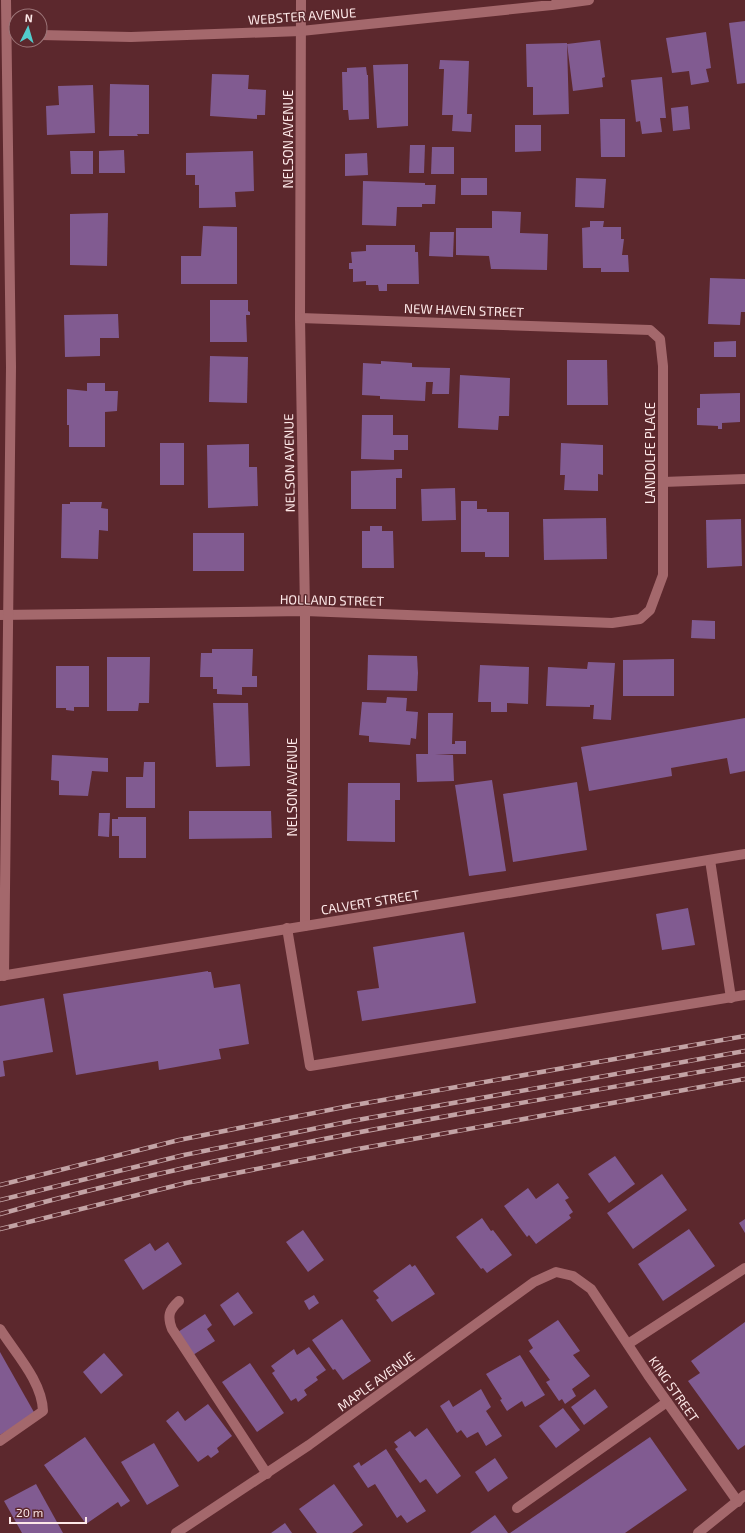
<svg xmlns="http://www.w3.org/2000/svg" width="745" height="1533" font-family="'Exo 2',sans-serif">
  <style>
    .building { fill: #815b91 }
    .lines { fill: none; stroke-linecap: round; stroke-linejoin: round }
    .service { stroke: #a4686c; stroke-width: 10 }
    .minor { stroke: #a4686c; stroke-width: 10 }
    .tertiary { stroke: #a4686c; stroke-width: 10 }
    .rail-casing { stroke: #c3a3a5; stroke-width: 4.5 }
    .rail { stroke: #5c282d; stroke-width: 3; stroke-dasharray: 9; stroke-linecap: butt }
    .labels { text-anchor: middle; stroke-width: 3; stroke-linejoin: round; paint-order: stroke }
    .street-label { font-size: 13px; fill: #fde8e8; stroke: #5c282d }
  </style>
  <rect width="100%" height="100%" fill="#5c282d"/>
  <g class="building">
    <path d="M745,21V83L737,84L729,23Z"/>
    <path d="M706,32L711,68L706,69L709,82L691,85L689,71L672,73L666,38Z"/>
    <path d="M600,40L605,77L602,78L603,87L573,91L567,44Z"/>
    <path d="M567,43L569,114L533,115V87H527L526,44Z"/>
    <path d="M440,60L469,61L467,114H472L471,132L452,131L453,115H442L444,69H439Z"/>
    <path d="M408,64V126L377,128L373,65Z"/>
    <path d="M366,67L367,75H368L369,119L349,120L348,110H343L342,72H347V68Z"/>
    <path d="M212,74L249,75L248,89L266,90L265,115H257V119L210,116Z"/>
    <path d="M662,77L666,118H660L662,132L642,134L640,121L636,122L631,80Z"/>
    <path d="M110,84L149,85V134H137L138,136H109Z"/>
    <path d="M93,85L95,133L47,135L46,106L59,105L58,86Z"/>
    <path d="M688,106L690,129L673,131L671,108Z"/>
    <path d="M600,119H625V157H601Z"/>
    <path d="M515,125H541V151L515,152Z"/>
    <path d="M410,145H425L424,173H409Z"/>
    <path d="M432,147H454V174H431Z"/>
    <path d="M124,150L125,173H99V151Z"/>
    <path d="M70,151H93V174H71Z"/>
    <path d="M253,151L254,191L235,192L236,207L199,208V185H195V175H186V153Z"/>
    <path d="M367,153L368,175L345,176V154Z"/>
    <rect x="461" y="178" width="26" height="17"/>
    <path d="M576,178L606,179L604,208L575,207Z"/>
    <path d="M363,181L425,183V185H436L435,204H422V207H397L396,226L362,225Z"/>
    <path d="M492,211L521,212L520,233L548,234L547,270L491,269L489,256L456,255V228H492Z"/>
    <path d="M108,213L107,266L70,265V214Z"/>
    <path d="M590,221H604L603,227H621V239H624L622,255H628L629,272H601V268H583L582,228L590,227Z"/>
    <path d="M203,226L237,227V284H181V256H201Z"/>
    <path d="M430,232H454L453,257L429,256Z"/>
    <path d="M366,245H415V252H418L419,284H387V291H379L378,285H366V281L353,282V269H349V263H352L351,252L366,251Z"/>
    <path d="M710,278L745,279V312H741L740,325L708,324Z"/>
    <path d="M210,300H248V311L250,312V315H246L247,342H210Z"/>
    <path d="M118,314L119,338H100V356L65,357L64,315Z"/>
    <path d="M736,341V357H714V342Z"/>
    <path d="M210,356L248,357L247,403L209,402Z"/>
    <path d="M567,360H607L608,405H567Z"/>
    <path d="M381,361L412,363V367L450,368L449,394H432L433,382H426L425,401L380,399V396L362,395L363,363L381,364Z"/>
    <path d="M460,375L510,378L509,416H499L498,430L458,428Z"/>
    <path d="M87,383H105V391H118L117,411L105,412V447H69V425H67V389L87,391Z"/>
    <path d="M740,393V422L722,423V429H718V426L697,425V408H700V394Z"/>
    <path d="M362,415H393V435H408V450H394V460L361,459Z"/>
    <rect x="160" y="443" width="24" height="42"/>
    <path d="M561,443L603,445V475L598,474V491L564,490L565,475H560Z"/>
    <path d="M249,444V467H257L258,506L208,508L207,445Z"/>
    <path d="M402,469V478H396V509H351V471Z"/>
    <path d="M455,488L456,520L422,521L421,489Z"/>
    <path d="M461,501H477V509H487V512H509V557H485V552H461Z"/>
    <path d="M70,502H102L101,508L108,509V531L99,530L98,559L61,558L62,504H70Z"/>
    <path d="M606,518L607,559L544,560L543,519Z"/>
    <path d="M741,519L742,566L707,568L706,520Z"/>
    <path d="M370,526H382V531H393L394,568H362V531H370Z"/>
    <rect x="193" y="533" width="51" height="38"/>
    <path d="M692,620L715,621V639L691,638Z"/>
    <path d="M212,649H253L252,676H257V687H242V695L217,694V689H213V677H200L201,653H212Z"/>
    <path d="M368,655L417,656L418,673L417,691L367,690Z"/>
    <path d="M107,657H150L149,703H139L138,711H107Z"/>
    <path d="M674,659V696H623V660Z"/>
    <path d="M588,662L615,663L611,720L593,719L594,705H590V707L546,706L548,667L587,669Z"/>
    <path d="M480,665L529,667L528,704L507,703V712H491V702H478Z"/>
    <path d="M56,666H89V707H74V711L66,710V708H56Z"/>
    <path d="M387,697L407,698L406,711L418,712L416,739L411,738L410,745L369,742V736L359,735L362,702L386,703Z"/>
    <path d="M213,703H248L250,766L216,767Z"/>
    <path d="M428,713H453L452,744H455V741H466V754H435L453,755L454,781L417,782L416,754H428Z"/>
    <path d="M745,718V771L730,774L727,758L671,768L672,776L589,791L581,747Z"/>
    <path d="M52,755L108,758V772L92,771L88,796L59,795V781L51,780Z"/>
    <path d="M144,762H155V808H126V777H143Z"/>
    <path d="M492,780L506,871L469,876L455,785Z"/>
    <path d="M577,782L587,850L513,862L503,794Z"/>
    <path d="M348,783H400V800H395V842L347,841Z"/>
    <path d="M189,811H271L272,838L189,839Z"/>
    <path d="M99,813H110L109,837L98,836Z"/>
    <path d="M118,817H146V858H119V836H112V819H118Z"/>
    <path d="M688,908L695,945L662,950L656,914Z"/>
    <path d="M464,932L476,1003L362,1021L357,991L379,988L373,947Z"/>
    <path d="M208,971V972H211L214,988L240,984L249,1044L219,1049L221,1059L159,1070L158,1061L76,1075L63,994Z"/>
    <path d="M44,998L53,1052L3,1061L5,1076L0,1077V1006Z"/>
    <path d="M615,1156L635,1184L609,1203L588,1174Z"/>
    <path d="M662,1174L687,1210L633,1249L607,1213Z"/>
    <path d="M558,1183L569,1198L565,1200L573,1212L569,1215L571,1218L536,1244L529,1235L527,1237L504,1206L528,1188L536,1199Z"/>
    <path d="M482,1218L491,1231L493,1230L512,1255L487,1273L483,1268L481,1269L456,1237Z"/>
    <path d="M745,1219V1233L739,1223Z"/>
    <path d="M689,1229L715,1266L663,1301L638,1264Z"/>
    <path d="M303,1230L324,1260L308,1272L286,1242Z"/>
    <path d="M168,1242L182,1264L143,1290L124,1260L150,1243L155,1251Z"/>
    <path d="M410,1264L412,1267L415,1265L435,1294L392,1322L376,1300L379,1298L373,1291Z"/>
    <path d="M238,1292L253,1313L234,1326L220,1305Z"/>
    <path d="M314,1295L319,1303L309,1310L304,1301Z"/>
    <path d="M205,1314L212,1325L207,1329L215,1341L193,1355L178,1332Z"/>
    <path d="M342,1319L371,1361L343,1380L335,1369L333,1370L312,1340Z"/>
    <path d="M558,1320L580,1351L573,1355L590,1376L572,1389L576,1396L565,1404L562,1399L559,1401L546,1382L550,1380L529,1351L533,1348L528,1340Z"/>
    <path d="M745,1322V1445L738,1450L688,1381L700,1373L691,1361Z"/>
    <path d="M309,1347L326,1370L316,1377L318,1380L304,1390L307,1395L298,1402L296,1398L291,1401L272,1373L275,1371L271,1366L294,1349L297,1355Z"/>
    <path d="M0,1352L35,1414L0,1435Z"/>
    <path d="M104,1353L123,1375L101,1394L83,1372Z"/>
    <path d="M520,1355L545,1395L525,1407L522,1401L507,1411L500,1400L502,1399L486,1374Z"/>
    <path d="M250,1363L284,1413L257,1432L222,1382Z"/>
    <path d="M481,1389L491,1407L486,1411L502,1436L486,1446L478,1432L467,1438L461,1430L457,1433L440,1406L449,1400L453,1407Z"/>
    <path d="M595,1389L608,1407L584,1425L571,1407Z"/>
    <path d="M208,1404L232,1436L217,1448L219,1452L211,1458L208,1455L198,1462L166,1421L178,1411L185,1421Z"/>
    <path d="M563,1408L580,1430L556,1448L539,1426Z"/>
    <path d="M427,1428L461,1476L437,1494L426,1479L420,1483L395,1449L398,1447L394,1442L410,1431L415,1437Z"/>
    <path d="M85,1437L130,1501L121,1507L118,1502L86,1524L44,1465Z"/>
    <path d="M650,1437L687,1490L625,1533H510Z"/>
    <path d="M154,1443L179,1486L147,1505L121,1462Z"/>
    <path d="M386,1449L426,1511L407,1523L401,1515L397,1518L375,1484L368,1488L353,1466L359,1462L361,1466Z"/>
    <path d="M495,1458L508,1478L488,1492L475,1472Z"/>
    <path d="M36,1484L63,1533H22L4,1501Z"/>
    <path d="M334,1484L363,1525L352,1533H317L299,1509Z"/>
    <path d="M495,1515L508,1533H470Z"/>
    <path d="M285,1523L292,1533H271Z"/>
  </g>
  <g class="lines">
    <g class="service">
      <path d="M710,860L731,998"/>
      <path d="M287,928L310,1066L745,995"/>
      <path d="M179,1301C169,1310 167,1316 172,1329L267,1474"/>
      <path d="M0,1329C15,1353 42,1381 43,1411L0,1441"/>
      <path d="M628,1344L745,1268"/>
      <path d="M517,1508L667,1402"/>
    </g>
    <g class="minor">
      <path d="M301,0L300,318L305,611V926"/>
      <path d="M40,35L131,37L301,31L552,5L589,0"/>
      <path d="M663,482L745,479"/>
      <path d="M0,615L305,611L612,623L640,619L650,610L663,575V366L660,339L650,330L300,318"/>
      <path d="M0,976L745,854"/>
      <path d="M4,976L11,367L6,0"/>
      <path d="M176,1533L309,1445L534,1282L556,1272L573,1276L591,1289L648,1375L738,1502"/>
    </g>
    <path class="tertiary" d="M698,1533L745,1495"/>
    <defs>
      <g id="rail">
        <path d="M0,1185L179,1140L349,1106L745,1036"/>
        <path d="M0,1200L184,1155L352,1121L745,1051"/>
        <path d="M0,1214C244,1146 496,1108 745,1064"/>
        <path d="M0,1229L186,1183L358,1149L745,1079"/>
      </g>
    </defs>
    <use href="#rail" class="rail-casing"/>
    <use href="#rail" class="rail"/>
  </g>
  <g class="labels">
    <g class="street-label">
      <text transform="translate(302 16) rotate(-4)" y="5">WEBSTER AVENUE</text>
      <text transform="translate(288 139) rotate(-90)" y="5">NELSON AVENUE</text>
      <text transform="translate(464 310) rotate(2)" y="5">NEW HAVEN STREET</text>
      <text transform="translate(650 453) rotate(-90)" y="5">LANDOLFE PLACE</text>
      <text transform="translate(289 463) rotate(-91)" y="5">NELSON AVENUE</text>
      <text transform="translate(332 600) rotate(1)" y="5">HOLLAND STREET</text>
      <text transform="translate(292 787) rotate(-90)" y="5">NELSON AVENUE</text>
      <text transform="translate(370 902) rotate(-9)" y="5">CALVERT STREET</text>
      <text transform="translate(376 1381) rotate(-36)" y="5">MAPLE AVENUE</text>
      <text transform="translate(674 1389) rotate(55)" y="5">KING STREET</text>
    </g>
  </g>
  <g transform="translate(28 28) rotate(5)"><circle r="19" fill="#5c282d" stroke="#9c7578"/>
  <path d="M0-3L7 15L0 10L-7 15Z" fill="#52cdcd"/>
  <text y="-6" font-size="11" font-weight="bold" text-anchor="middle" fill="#fde8e8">N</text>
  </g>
  <path d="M10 1517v6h76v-6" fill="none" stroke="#fde8e8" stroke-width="2"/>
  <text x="16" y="1517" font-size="12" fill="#fde8e8" stroke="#5c282d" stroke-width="3" paint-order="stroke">20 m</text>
</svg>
